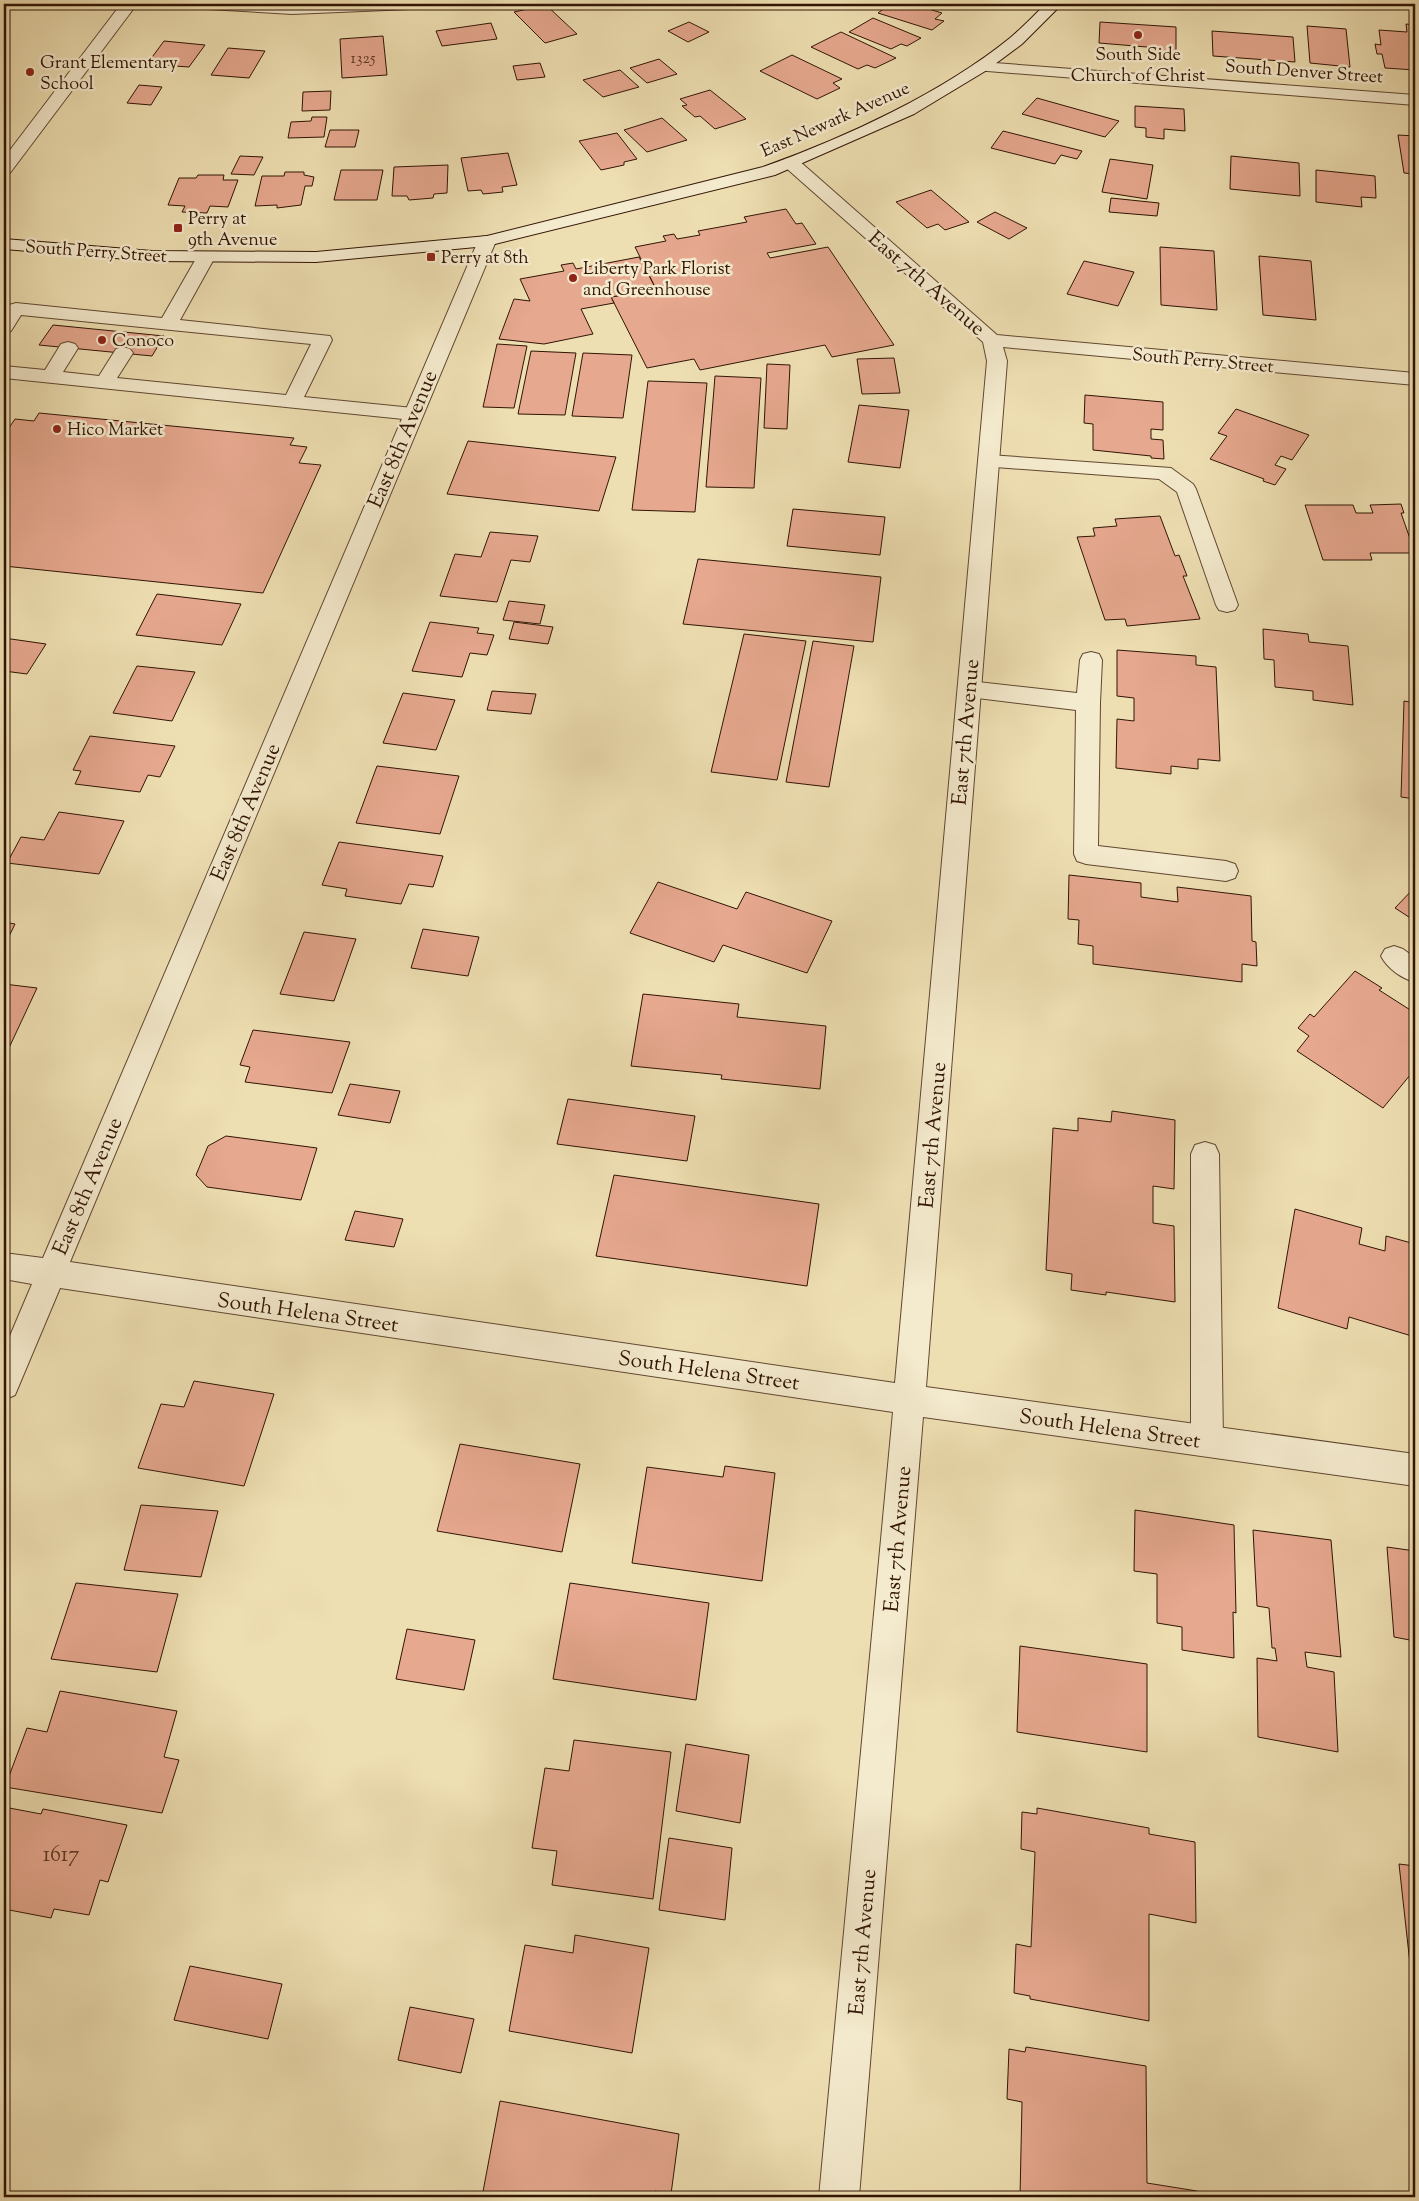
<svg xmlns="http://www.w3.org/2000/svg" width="1419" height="2201" font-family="'Sorts Mill Goudy',serif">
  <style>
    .building { fill: #e6a88f; stroke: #311404 }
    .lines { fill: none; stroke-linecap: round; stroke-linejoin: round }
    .lane-casing { stroke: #604730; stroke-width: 2 }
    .street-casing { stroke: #604730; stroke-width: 2 }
    .secondary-casing { stroke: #311404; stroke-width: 2 }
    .lane { fill: #f4eacd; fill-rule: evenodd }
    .street { fill: #f4eacd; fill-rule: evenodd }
    .secondary { fill: #f4eacd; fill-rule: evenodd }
    .poi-dot { fill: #8f2418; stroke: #f4eacd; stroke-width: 2 }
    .labels { text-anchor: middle; stroke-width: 5; stroke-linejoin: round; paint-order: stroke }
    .far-number-label { font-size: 16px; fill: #5e3927 }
    .far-poi-label { font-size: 18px; fill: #311404; stroke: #f4eacd; text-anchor: start }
    .far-street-label { font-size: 18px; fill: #311404; stroke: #f4eacd }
    .street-label { font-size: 21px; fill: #311404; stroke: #f4eacd }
    .near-number-label { font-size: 22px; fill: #5e3927 }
  </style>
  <rect width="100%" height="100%" fill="#eedfb2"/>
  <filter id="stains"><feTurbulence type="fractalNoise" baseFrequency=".004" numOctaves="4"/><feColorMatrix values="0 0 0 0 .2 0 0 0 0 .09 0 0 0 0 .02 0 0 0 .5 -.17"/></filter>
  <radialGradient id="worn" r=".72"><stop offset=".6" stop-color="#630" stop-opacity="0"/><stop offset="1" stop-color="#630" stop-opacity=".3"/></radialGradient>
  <g class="building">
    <path d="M640,4H664L650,9Z"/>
    <path d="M890,4H912L942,13L935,19L944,21L932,30L878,13Z"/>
    <path d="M546,5L577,34L545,43L514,12Z"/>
    <path d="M873,18L921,38L907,46L901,44L891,49L849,32Z"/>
    <path d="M689,22L709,32L688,42L668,31Z"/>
    <path d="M1100,22L1176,27V59L1147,57V47L1099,43Z"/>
    <path d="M491,23L497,39L442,46L436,31Z"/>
    <path d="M1406,24L1415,25V70L1385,68L1382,54H1377L1375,44L1381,45L1379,30L1407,32Z"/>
    <path d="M1307,26L1346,29L1350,67L1310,63Z"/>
    <path d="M1212,31L1293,37L1295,62L1213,56Z"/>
    <path d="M841,32L896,58L875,68L867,65L858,69L811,47Z"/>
    <path d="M383,36L387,75L342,78L340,39Z"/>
    <path d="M164,41L205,45L189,67L147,64Z"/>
    <path d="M228,48L265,51L249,78L211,75Z"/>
    <path d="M792,55L842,79L833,83L840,88L817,99L760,71Z"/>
    <path d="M659,59L677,74L647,83L630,68Z"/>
    <path d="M540,63L545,77L517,80L513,66Z"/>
    <path d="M620,70L639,87L603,97L583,80Z"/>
    <path d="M139,85L162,87L151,105L127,103Z"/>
    <path d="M710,90L730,106L746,119L715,129L700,116L695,117L682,106L687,105L680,99Z"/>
    <path d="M331,91L330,110L302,111L303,92Z"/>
    <path d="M1037,98L1119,121L1105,137L1022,114Z"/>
    <path d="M1135,106L1184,109L1185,131L1164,129V139L1146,137V128L1135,127Z"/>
    <path d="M312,117H327L324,137L288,138L291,122L311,121Z"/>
    <path d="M662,118L687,140L647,152L624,130Z"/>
    <path d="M330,130H359L355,147H325Z"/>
    <path d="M1003,131L1082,151L1077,159L1061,155L1055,164L991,148Z"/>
    <path d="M617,133L637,159L624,162V165L601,170L579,141Z"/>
    <path d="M1398,135L1415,136V174L1404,173Z"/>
    <path d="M508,153L517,185L502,187L503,192L483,194L481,190L468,191L461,158Z"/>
    <path d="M240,156L263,157L254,175L231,174Z"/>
    <path d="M1231,156L1299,163L1300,196L1230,189Z"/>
    <path d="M1110,159L1153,165L1147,199L1102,192Z"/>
    <path d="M448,165L447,193L434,194L433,198L409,200L407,196H392L394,167Z"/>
    <path d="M341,170H383L377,200H334Z"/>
    <path d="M1316,170L1375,176L1376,198L1361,197L1362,207L1316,202Z"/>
    <path d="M285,172H304V175L314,177L312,186H305L301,205L277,208V205L255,206L262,176H284Z"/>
    <path d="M198,175H224L223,180H238L228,207L210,206L207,213L182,212L185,206L168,205L179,178H196Z"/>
    <path d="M931,190L969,222L945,230L938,224L927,228L896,202Z"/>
    <path d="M1111,198L1159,203L1157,216L1109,212Z"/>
    <path d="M786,209L796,224L802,223L816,244L767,253L770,258L828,247L894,345L832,357L825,345L700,370L694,359L647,368L611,297L656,289L635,247L666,241L663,236L674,234L677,239L700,235L698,231L747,222L744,217Z"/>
    <path d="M995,212L1027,228L1009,239L977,222Z"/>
    <path d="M1160,247L1214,251L1217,310L1161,305Z"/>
    <path d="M1259,256L1311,261L1316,320L1263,315Z"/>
    <path d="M639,257L656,289L611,297L614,303L581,309L593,334L544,344L499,339L514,299L530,301L520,279L564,271L561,265L573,263L576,269Z"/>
    <path d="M1084,261L1134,272L1118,306L1067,294Z"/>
    <path d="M53,325L164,336L152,356L39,345Z"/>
    <path d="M497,344L527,346L514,408L483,407Z"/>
    <path d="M531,351L576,353L565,415L518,414Z"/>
    <path d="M583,353L632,355L623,418L572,416Z"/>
    <path d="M894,358L900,393L862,394L857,359Z"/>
    <path d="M767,364L790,365L787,429L764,428Z"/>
    <path d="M715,376L761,378L754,488L706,487Z"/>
    <path d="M648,381L707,383L695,512L632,510Z"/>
    <path d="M1085,395L1163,402V430L1151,429V439L1163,440L1164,459L1151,458V456L1093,450V424L1084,423Z"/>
    <path d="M859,405L909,410L900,468L848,462Z"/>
    <path d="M1236,409L1309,435L1292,460L1281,456L1275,465L1286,469L1275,485L1263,481L1264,479L1210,459L1227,436L1218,433Z"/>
    <path d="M39,413L294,438L290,445L307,447L299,463L321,465L263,593L4,566V435L15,419L34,421Z"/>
    <path d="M1415,435V454L1410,453Z"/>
    <path d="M468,441L616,457L599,511L447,494Z"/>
    <path d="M1401,504L1404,513H1401L1415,553H1370L1372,560H1323L1305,505H1353L1356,513H1373L1370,505Z"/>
    <path d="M793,509L885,517L880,555L787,546Z"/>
    <path d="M1160,516L1175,556L1179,555L1187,576H1183L1200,619L1127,626L1125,619L1105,620L1077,537L1095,536L1093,528L1117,526L1115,519Z"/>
    <path d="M490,532L538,536L530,562L511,560L497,602L440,596L455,554L481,557Z"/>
    <path d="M698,559L881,577L873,642L683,624Z"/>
    <path d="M157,594L241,604L222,645L136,635Z"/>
    <path d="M509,601L545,605L540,624L503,620Z"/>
    <path d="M430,622L479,628L477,633L494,635L487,655L470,653L462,677L412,671Z"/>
    <path d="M514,622L553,627L548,644L509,639Z"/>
    <path d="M1263,629L1308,634L1309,642L1348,646L1353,705L1313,700V691L1275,687L1274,660L1264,659Z"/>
    <path d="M744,634L806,641L777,780L711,772Z"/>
    <path d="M4,638L46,644L27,674L4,671Z"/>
    <path d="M813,641L854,646L829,787L786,782Z"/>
    <path d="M1117,650L1196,656V665L1216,667L1220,761L1198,759V769L1171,766V774L1116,768L1117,719L1134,721V698L1117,696Z"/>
    <path d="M137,666L195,672L172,721L113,713Z"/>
    <path d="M492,691L536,694L531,714L487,710Z"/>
    <path d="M403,693L455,700L436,750L383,743Z"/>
    <path d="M1404,701L1415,703V799L1401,797Z"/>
    <path d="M90,736L175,746L160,777L148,775L140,792L75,784L81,771L73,770Z"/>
    <path d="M377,766L459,776L440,834L356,823Z"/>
    <path d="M59,812L124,821L99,874L7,863L21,837L44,840Z"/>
    <path d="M339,842L443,856L433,887L409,884L401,904L345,896L347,889L322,885Z"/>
    <path d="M1069,875L1141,883V897L1178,902L1177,887L1251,896L1252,941L1256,942L1257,966L1242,964V982L1093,964V946L1078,944L1079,920L1068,919Z"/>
    <path d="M658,882L737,909L746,892L832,921L807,973L723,945L714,962L630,933Z"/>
    <path d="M1415,887V921L1395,908Z"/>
    <path d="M4,922L15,924L4,947Z"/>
    <path d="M423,929L479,937L468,976L411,968Z"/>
    <path d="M304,932L356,939L334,1001L280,994Z"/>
    <path d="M1355,971L1382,988L1379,990L1415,1013V1069L1383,1108L1297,1051L1309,1036L1298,1028L1310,1014L1314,1017Z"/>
    <path d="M4,984L37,988L8,1050H4Z"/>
    <path d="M643,994L739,1004L737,1017L826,1026L820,1089L721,1079L722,1075L631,1066Z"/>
    <path d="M253,1030L350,1042L332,1093L245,1082L250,1067L240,1065Z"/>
    <path d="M350,1084L400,1091L390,1123L338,1115Z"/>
    <path d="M568,1099L695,1116L687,1161L557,1144Z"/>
    <path d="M1112,1111L1175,1120L1174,1189L1153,1186V1223L1174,1226L1175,1302L1106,1292V1295L1071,1290L1072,1274L1046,1270L1053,1128L1078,1131V1118L1111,1122Z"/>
    <path d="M226,1136L317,1148L301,1200L207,1187L196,1175L208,1146Z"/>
    <path d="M614,1175L819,1204L807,1286L596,1256Z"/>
    <path d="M1295,1209L1362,1228L1359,1244L1385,1251L1386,1236L1415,1244V1337L1349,1317L1347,1329L1278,1308Z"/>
    <path d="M355,1211L403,1219L394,1247L345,1240Z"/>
    <path d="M194,1381L274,1394L244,1486L138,1468L161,1404L184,1407Z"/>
    <path d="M460,1444L580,1464L562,1552L437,1531Z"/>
    <path d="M725,1466L775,1473L762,1581L632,1563L647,1467L723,1477Z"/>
    <path d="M141,1505L218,1511L201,1577L124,1570Z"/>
    <path d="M1135,1510L1234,1525L1236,1613L1233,1612L1234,1658L1182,1650V1627L1157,1623V1574L1134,1571Z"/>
    <path d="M1253,1530L1331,1540L1341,1657L1305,1652L1307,1667L1334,1672L1338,1752L1258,1737L1257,1658L1277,1661L1275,1648H1272L1269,1608L1257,1606Z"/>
    <path d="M1387,1547L1415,1551V1641L1394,1637Z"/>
    <path d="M76,1583L178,1594L157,1672L51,1659Z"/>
    <path d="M570,1583L709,1603L696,1700L553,1679Z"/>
    <path d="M407,1629L475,1640L464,1690L396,1679Z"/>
    <path d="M1020,1646L1147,1664V1752L1017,1732Z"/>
    <path d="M60,1691L177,1711L164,1757L179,1760L162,1813L5,1787L27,1728L47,1732Z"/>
    <path d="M574,1740L671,1752L653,1899L552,1885L557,1851L532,1848L545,1768L569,1771Z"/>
    <path d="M686,1744L749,1755L740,1823L676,1811Z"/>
    <path d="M4,1807L41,1814L43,1809L127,1825L108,1882L100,1880L89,1915L54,1909L51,1918L4,1909Z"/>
    <path d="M1037,1808L1149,1828V1834L1195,1842L1196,1923L1149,1914V2021L1030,1999V1996L1014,1993L1016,1944L1031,1947L1035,1852L1021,1849L1022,1812L1037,1814Z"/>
    <path d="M669,1838L732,1848L725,1920L659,1910Z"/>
    <path d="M1399,1864L1415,1866V1974L1411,1973Z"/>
    <path d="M575,1935L649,1948L632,2053L509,2031L525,1945L573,1953Z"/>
    <path d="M190,1966L282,1984L268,2039L174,2020Z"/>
    <path d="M410,2007L474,2019L461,2073L398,2060Z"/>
    <path d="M1026,2047L1146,2066L1147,2183L1197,2191V2197H1020L1022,2102L1007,2099L1009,2049L1025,2052Z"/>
    <path d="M500,2101L679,2134L671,2194L655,2191L654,2197H482Z"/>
  </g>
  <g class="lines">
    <defs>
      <g id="lane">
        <path d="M206,252L212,253L215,257L180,320L330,336L332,340L304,397L413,408L420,410L423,414L420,418L413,420L4,378V366L45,370L61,344L68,342L75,344L78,348L63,372L99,376L116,349L123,347L130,349L133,353L117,378L286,395L311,344L21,315L11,331L4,333V313L9,305L16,303L162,318L197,257L200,253Z"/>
        <path d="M989,455L1171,468L1193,484L1196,489L1238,605L1235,610L1227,612L1219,610L1216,605L1177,492L1159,479L982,466L979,461L982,456Z"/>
        <path d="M1091,652L1099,654L1102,660L1100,703L1098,846L1226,861L1235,864L1238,871L1235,878L1226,881L1086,864L1077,861L1074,854L1076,710L969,697L961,695L958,689L961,683L969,681L1077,693L1080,660L1083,654Z"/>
        <path d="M1394,946L1403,949L1415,958V982C1402,979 1387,968 1381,956L1385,949Z"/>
        <path d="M1205,1142L1215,1145L1219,1154L1223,1441L1218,1452L1207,1456L1196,1452L1191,1441V1154L1195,1145Z"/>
      </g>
      <g id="street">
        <path d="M121,4H137L10,173L4,174V158Z"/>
        <path d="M200,4H418L415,7L410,9L292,14L208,9L203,7Z"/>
        <path d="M981,62L1415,95V105L975,70L973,67L975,64Z"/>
        <path d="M791,158L797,159L997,335L1415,373V385L1003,347L1007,361L926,1387L1415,1454V1486L923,1417L859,2197H819L893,1412L60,1288L15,1395L4,1400V1350L32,1284L4,1279V1253L43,1258L478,241L481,237L487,236L493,237L496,241L70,1262L895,1383L987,361L983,342L785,167L783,163L785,159Z"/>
      </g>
      <path id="secondary" d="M1046,4H1062L1022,44L987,70L914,114L775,175L487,246L316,262L152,261L4,249V239L152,251L316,252L487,236L763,167C845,138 942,93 1010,38C1022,28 1034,15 1046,4Z"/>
    </defs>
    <use href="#lane" class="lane-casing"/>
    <use href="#street" class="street-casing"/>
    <use href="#secondary" class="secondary-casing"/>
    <use href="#lane" class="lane"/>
    <use href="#street" class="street"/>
    <use href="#secondary" class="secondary"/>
  </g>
  <g class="poi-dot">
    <circle cx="1138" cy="35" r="5"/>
    <circle cx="30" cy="72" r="5"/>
    <rect x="173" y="223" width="10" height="10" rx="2.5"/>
    <rect x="426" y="252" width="10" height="10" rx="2.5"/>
    <circle cx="573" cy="278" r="5"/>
    <circle cx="102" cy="340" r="5"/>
    <circle cx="57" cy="429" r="5"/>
  </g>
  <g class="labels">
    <g class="far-number-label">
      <text x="363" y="63">1325</text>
    </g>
    <g class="far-poi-label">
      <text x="1138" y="60" text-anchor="middle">South Side<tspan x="1138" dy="21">Church of Christ</tspan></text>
      <text x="40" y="68">Grant Elementary<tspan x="40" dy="21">School</tspan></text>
      <text x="188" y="224">Perry at<tspan x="188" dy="21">9th Avenue</tspan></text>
      <text x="441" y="263">Perry at 8th</text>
      <text x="583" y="274">Liberty Park Florist<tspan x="583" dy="21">and Greenhouse</tspan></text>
      <text x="112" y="346">Conoco</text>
      <text x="67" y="435">Hico Market</text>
    </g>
    <g class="far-street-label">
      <text transform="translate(1304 71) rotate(4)" y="6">South Denver Street</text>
      <text transform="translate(835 119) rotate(-24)" y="6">East Newark Avenue</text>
      <text transform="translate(96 251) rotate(4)" y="6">South Perry Street</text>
      <text transform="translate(1203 360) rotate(5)" y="6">South Perry Street</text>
    </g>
    <g class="street-label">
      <text transform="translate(927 283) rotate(41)" y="7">East 7th Avenue</text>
      <text transform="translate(402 439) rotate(-67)" y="7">East 8th Avenue</text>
      <text transform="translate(965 732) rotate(-85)" y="7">East 7th Avenue</text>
      <text transform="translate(245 812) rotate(-67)" y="7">East 8th Avenue</text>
      <text transform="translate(932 1135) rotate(-85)" y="7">East 7th Avenue</text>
      <text transform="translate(87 1186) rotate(-67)" y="7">East 8th Avenue</text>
      <text transform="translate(308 1312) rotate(8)" y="7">South Helena Street</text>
      <text transform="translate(709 1370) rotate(8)" y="7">South Helena Street</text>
      <text transform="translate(1110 1428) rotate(8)" y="7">South Helena Street</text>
      <text transform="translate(897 1539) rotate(-85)" y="7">East 7th Avenue</text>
      <text transform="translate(862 1942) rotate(-85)" y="7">East 7th Avenue</text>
    </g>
    <g class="near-number-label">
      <text x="61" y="1861">1617</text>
    </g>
  </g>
  <rect width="1419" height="2201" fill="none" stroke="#eedfb2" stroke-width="20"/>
  <rect x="5" y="5" width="1409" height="2191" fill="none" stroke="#311404" stroke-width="2.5"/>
  <rect x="10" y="10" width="1399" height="2181" fill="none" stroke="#311404"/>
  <rect width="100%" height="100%" filter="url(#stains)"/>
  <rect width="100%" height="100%" fill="url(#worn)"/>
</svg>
